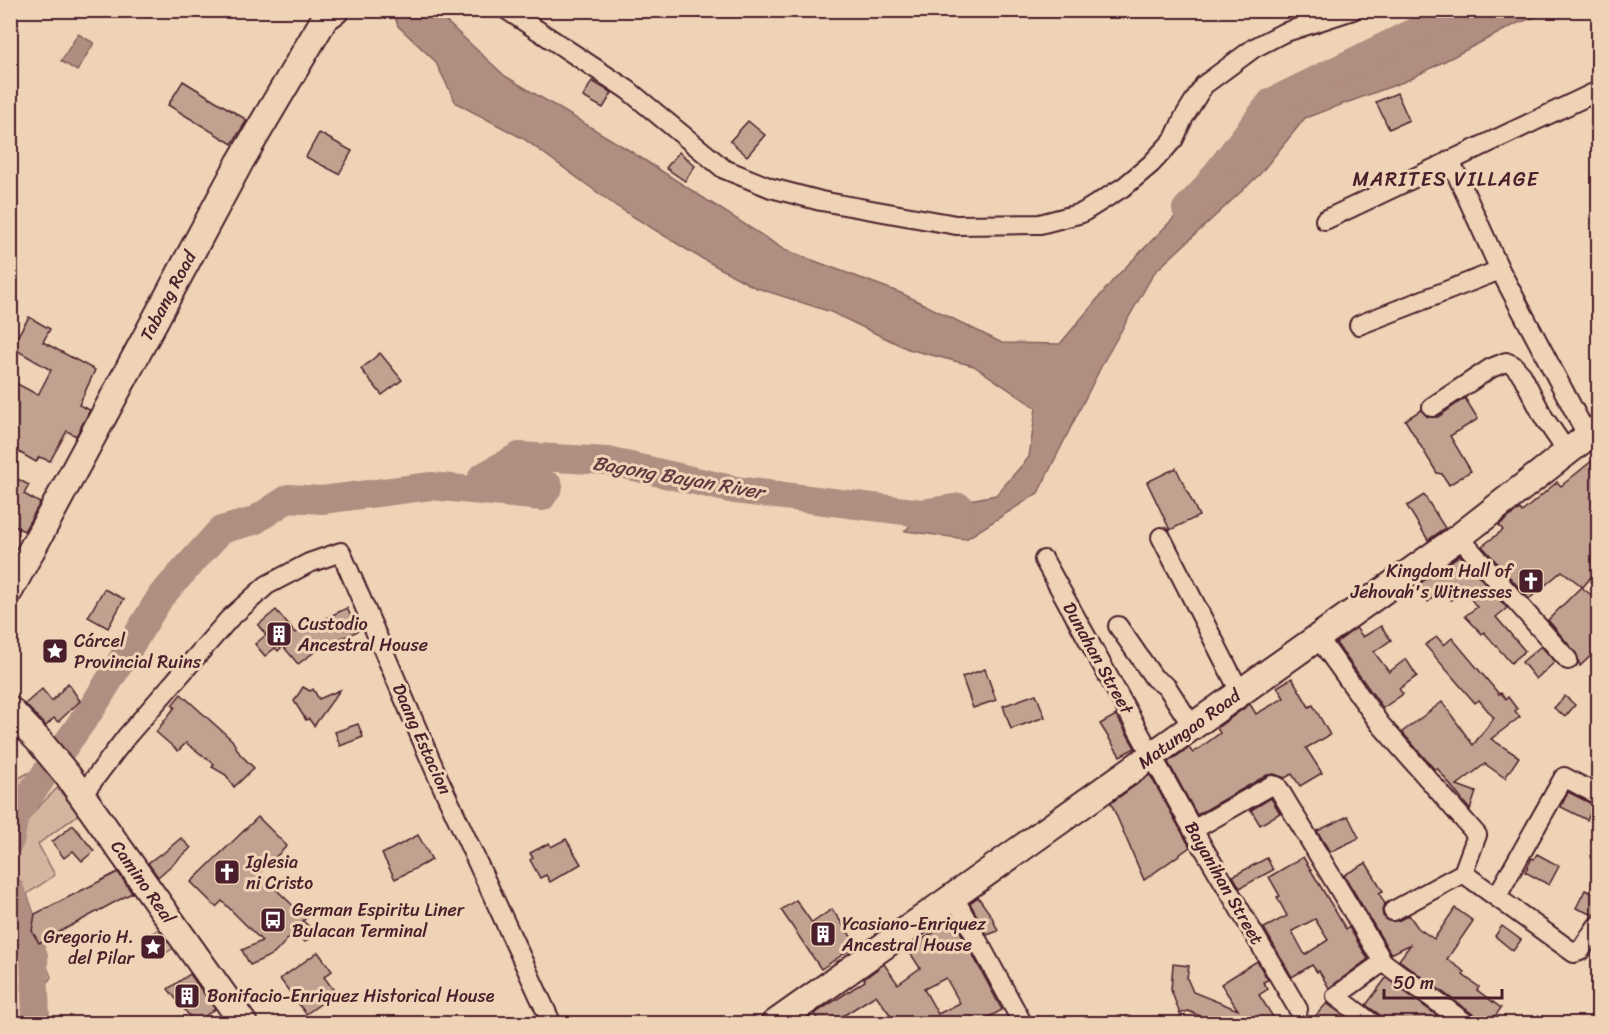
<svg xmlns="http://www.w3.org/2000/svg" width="1609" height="1034" font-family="Sriracha,sans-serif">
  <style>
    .green { fill: #d4b5a0; stroke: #8f6a66; stroke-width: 1.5 }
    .water { fill: #b08e81; stroke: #87625f; stroke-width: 1.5 }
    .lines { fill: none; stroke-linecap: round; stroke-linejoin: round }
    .river { stroke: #b08e81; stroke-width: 28 }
    .building { fill: #c1a18f; stroke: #4a1f2b; stroke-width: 1.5; fill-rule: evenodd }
    .minor-casing { stroke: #4a1f2b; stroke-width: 22 }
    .secondary-casing { stroke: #4a1f2b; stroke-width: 30 }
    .minor { stroke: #efd3b6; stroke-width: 18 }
    .secondary { stroke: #efd3b6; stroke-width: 26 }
    .labels { text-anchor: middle; stroke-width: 6; stroke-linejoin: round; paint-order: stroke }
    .street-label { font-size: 18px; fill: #4a1f2b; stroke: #efd3b6 }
    .poi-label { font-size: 18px; fill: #4a1f2b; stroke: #efd3b6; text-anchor: start }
    .neighbourhood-label { font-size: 20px; letter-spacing: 1.5px; fill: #4a1f2b; stroke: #efd3b6 }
    .water-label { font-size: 20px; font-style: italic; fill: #643b40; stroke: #efd3b6 }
  </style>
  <rect width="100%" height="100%" fill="#efd3b6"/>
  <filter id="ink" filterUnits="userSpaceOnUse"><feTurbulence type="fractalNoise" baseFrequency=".0167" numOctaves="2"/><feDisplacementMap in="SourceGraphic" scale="12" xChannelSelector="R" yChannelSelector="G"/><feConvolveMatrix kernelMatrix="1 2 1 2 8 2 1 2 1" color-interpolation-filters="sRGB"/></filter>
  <g filter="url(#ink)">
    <g class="green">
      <path d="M32,771L11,817V782Z"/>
      <path d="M57,788L79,814L38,844L55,875L27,894L35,916L32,931L51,977L42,992L39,963L11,870L20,826Z"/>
      <path d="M160,928L174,948L156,959L143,939Z"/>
    </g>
    <g class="water">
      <path d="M393,11H435L505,76L627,149L785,250L901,293L1002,343L1060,344L1114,279L1222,169L1295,84L1361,67L1437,17L1461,11H1553L1518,23L1406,81L1305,118L1260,174L1154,273L1104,361L1038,493L966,539L905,531L927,508L996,495L1029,457L1036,408L974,366L908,349L831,312L754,287L694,254L616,206L524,139L456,103L435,61L398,26Z"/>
      <path d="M78,34L94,43L77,71L61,61Z"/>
    </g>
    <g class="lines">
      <g class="river">
        <path d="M1186,209L1203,191L1271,102L1438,20L1462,10"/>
        <path d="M10,841L15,816L94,705L161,596L221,530L254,521L289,498L322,500L431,486L542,497L549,486L482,477L519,456L608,461L735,490L921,513L960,507"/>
        <path d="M10,889L34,956L36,1024"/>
      </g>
    </g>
    <g class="building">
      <path d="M183,81L247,120L232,144L168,105Z"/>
      <path d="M592,81L612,93L603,108L583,97Z"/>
      <path d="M1397,93L1409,120L1389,129L1376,102Z"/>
      <path d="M748,121L765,135L747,156L730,141Z"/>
      <path d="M319,133L352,151L339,174L306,157Z"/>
      <path d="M679,152L695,166L685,181L666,168Z"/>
      <path d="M29,317L50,329L43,342L95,370L79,405L90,410L76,436L67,431L50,461L39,457L36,462L10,447V380L38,395L51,370L11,347Z"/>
      <path d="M380,353L402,380L382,395L361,369Z"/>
      <path d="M1465,398L1478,419L1450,436L1471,471L1449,485L1442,474L1437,473L1405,420L1421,410L1428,417H1438Z"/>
      <path d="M1599,455V567L1583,587L1562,571L1529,599L1482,546L1503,530L1499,525L1520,509L1522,512L1557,482L1561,486Z"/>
      <path d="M1176,468L1199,516L1170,530L1147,482Z"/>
      <path d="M14,477L29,485L24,494L40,503L24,531L10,524V484Z"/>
      <path d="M1424,495L1445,528L1428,540L1407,506Z"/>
      <path d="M1460,555L1507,608L1496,617L1525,651L1511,663L1484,632L1482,634L1465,616L1477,607L1465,591L1451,600L1442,590L1428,602L1415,587Z"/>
      <path d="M1581,587L1599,601V648L1580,666L1576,653L1548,620Z"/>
      <path d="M104,589L124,599L108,628L88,617Z"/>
      <path d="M347,608L358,631L320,648L298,664L283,646L278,651L275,648L265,656L255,644L266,635L258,625L276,610L295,633Z"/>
      <path d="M1381,626L1391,640L1374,652L1389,672L1406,659L1417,676L1399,689L1403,694L1383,708L1336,643L1356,628L1363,637Z"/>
      <path d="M1437,637L1444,645L1452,638L1499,694L1501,693L1506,699L1508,697L1517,709L1515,711L1520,717L1491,739L1519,757L1505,778L1485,764L1457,785L1476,792L1470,810L1437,768L1435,770L1402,732L1442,702L1473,745L1494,718L1479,700L1475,703L1425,645Z"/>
      <path d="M1541,646L1555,662L1536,679L1522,662Z"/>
      <path d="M985,669L996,700L973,708L962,677Z"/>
      <path d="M1292,678L1309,707L1313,705L1330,735L1306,748L1322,773L1300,786L1292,774L1285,778L1274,774L1267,775L1197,815L1168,762L1189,748L1193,753L1220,733L1217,728L1250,704L1256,714L1284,698L1277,687Z"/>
      <path d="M68,683L80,701L58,722L54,718L46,726L25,704L42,689L52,701Z"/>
      <path d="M303,687L310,691L313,689L319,699L340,690L314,726L309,719L306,720L294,701Z"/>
      <path d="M181,694L232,740L240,754L254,768L234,787L226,775L212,767L214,764L186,743L178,751L156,732L175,707L172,705Z"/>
      <path d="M1036,694L1045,717L1011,729L1003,706Z"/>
      <path d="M1565,696L1575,705L1565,717L1554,708Z"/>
      <path d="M1116,715L1135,748L1120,756L1100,724Z"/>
      <path d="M358,724L363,737L340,746L335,732Z"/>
      <path d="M1150,775L1190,847L1144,880L1111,803Z"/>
      <path d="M1568,792L1594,805L1587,820L1561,807Z"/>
      <path d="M1271,798L1280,813L1260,825L1251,810Z"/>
      <path d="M1348,816L1359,838L1330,852L1317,831Z"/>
      <path d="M258,817L287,846L259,873L306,918L303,921L315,932L305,942L294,932L274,954L250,965L242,950L262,941L222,901L216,907L191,882Z"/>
      <path d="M73,825L94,851L82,861L73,851L64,858L52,842Z"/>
      <path d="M418,835L432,860L395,879L382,854Z"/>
      <path d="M181,838L191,848L158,877L148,863L160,854L161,855Z"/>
      <path d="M566,839L581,864L550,882L546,875L540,878L530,860L533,858L530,853L549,843L551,847Z"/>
      <path d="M1537,854L1559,866L1549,885L1525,872L1532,858L1534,859Z"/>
      <path d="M1303,857L1346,929L1349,927L1368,959L1329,988L1319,971L1317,972L1312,965L1292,977L1264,928L1287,916L1277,897L1280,896L1269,877ZM1315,919L1328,940L1305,955L1292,931Z"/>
      <path d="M1267,858L1273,870L1240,888L1233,876Z"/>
      <path d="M1366,863L1383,891L1379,893L1385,904L1382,910L1383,916L1388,921H1398L1409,915L1418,928L1434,939L1455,908L1473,921L1447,959L1465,972L1463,975L1479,987L1477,990L1501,1008L1490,1023H1478L1474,1015L1399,960L1411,944L1391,954L1344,875Z"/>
      <path d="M118,872L132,893L39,943L32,931L35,914Z"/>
      <path d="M1585,890L1599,896V907L1594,915L1576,908Z"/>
      <path d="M978,897L992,917L998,931L987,935L970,903Z"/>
      <path d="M796,900L812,923L832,909L857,945L821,969L781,910Z"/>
      <path d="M952,916L1002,1010L978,1023H896L876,995L841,1017L845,1023H820L814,1014L865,981L864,979L884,964L898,984L920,968L907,948L945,926L943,923ZM946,978L960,1003L938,1014L924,989Z"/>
      <path d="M1502,926L1521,940L1513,951L1495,936Z"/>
      <path d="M318,952L332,971L324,977L336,993L306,1014L280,979Z"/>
      <path d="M1257,961L1268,980L1263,982L1268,989L1259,995L1277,1023H1218L1188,1011L1180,1014L1171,990L1173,964L1189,966L1187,978L1193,992L1238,1010L1221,984Z"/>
      <path d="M190,974L215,1009L195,1023L168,989Z"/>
      <path d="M1386,978L1447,1023H1384L1380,1015L1366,1005Z"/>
      <path d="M1327,1003L1329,1005L1354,1023H1309Z"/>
    </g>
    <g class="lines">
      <defs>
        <g id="minor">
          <path d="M507,10L628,90L724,169L771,188L821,201L956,225L1040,224L1082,213L1125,186L1151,164L1174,139L1184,117L1204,85L1254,48L1283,33L1353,10"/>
          <path d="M1450,160L1500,270L1588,437"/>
          <path d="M1325,220L1598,91"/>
          <path d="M1359,325L1500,270"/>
          <path d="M1432,407L1491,368L1506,362L1513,365L1522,375L1544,418L1568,453"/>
          <path d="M1161,537L1240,692"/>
          <path d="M1459,537L1568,660"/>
          <path d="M1044,560L1193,830L1298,1009"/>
          <path d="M1118,626L1154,678L1167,687L1192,726"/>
          <path d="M1317,636L1380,724L1477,835L1463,873L1393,911"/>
          <path d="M82,795L127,736L229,619L267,585L309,563L341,552L437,775L552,1024"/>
          <path d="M1193,830L1272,785L1277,786L1383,962L1467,1024"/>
          <path d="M1463,873L1574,953L1580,951L1597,926"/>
          <path d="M1497,896L1564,777L1598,795"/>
          <path d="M954,897L1023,1024"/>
          <path d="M1373,1024L1336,996L1383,962"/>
        </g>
        <g id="secondary">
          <path d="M10,590L240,162L325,18L336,10"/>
          <path d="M10,710L40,742L68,776L244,1024"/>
          <path d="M774,1024L1459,537L1598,428"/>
        </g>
      </defs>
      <use href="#minor" class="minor-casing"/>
      <use href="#secondary" class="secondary-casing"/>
      <use href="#minor" class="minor"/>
      <use href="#secondary" class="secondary"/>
    </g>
  </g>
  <defs>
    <symbol id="church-square" viewBox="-11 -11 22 22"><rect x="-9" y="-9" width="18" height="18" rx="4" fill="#4a1f2b" stroke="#efd3b6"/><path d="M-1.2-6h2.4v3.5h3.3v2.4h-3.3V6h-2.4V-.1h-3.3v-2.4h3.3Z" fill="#fff"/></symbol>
    <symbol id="building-square" viewBox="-11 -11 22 22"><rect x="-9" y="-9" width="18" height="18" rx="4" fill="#4a1f2b" stroke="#efd3b6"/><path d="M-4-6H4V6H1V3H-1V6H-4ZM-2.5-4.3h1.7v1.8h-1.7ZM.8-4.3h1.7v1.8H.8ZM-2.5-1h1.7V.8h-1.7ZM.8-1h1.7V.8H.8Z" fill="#fff"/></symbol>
    <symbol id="sight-square" viewBox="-11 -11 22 22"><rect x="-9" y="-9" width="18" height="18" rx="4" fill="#4a1f2b" stroke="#efd3b6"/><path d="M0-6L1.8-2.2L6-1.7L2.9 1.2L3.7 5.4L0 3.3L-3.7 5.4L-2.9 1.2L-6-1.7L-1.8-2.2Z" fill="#fff"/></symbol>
    <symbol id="bus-square" viewBox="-11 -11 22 22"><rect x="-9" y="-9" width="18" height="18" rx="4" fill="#4a1f2b" stroke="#efd3b6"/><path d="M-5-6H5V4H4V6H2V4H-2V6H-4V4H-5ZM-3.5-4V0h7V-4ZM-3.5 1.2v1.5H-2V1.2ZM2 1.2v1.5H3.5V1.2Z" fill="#fff"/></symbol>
  </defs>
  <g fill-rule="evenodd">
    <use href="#church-square" x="1516" y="566" width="30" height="30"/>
    <use href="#building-square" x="264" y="619" width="30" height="30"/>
    <use href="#sight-square" x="40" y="636" width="30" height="30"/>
    <use href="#church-square" x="212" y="857" width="30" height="30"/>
    <use href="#bus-square" x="258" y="905" width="30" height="30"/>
    <use href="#building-square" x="808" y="919" width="30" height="30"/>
    <use href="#sight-square" x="138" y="932" width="30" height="30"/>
    <use href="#building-square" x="172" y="981" width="30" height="30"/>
  </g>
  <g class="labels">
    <g class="street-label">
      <text transform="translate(168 296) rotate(-62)" y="6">Tabang Road</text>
      <text transform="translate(1098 658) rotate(61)" y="6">Dunahan Street</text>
      <text transform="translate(1189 729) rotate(-36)" y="6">Matungao Road</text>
      <text transform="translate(422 739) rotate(66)" y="6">Daang Estacion</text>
      <text transform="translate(143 882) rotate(55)" y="6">Camino Real</text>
      <text transform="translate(1224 883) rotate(60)" y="6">Bayanihan Street</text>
    </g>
    <g class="poi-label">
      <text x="1512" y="577" text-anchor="end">Kingdom Hall of<tspan x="1512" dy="21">Jehovah's Witnesses</tspan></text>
      <text x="298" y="630">Custodio<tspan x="298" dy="21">Ancestral House</tspan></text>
      <text x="74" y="647">Cárcel<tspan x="74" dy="21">Provincial Ruins</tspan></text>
      <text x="246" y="868">Iglesia<tspan x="246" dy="21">ni Cristo</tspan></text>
      <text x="292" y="916">German Espiritu Liner<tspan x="292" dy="21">Bulacan Terminal</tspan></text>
      <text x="842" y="930">Ycasiano-Enriquez<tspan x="842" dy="21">Ancestral House</tspan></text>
      <text x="134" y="943" text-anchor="end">Gregorio H.<tspan x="134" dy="21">del Pilar</tspan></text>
      <text x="207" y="1002">Bonifacio-Enriquez Historical House</text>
    </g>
    <g class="neighbourhood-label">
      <text x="1446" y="186">MARITES VILLAGE</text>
    </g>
    <g class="water-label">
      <text transform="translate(678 477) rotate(10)" y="7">Bagong Bayan River</text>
    </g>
  </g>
  <rect width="1609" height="1034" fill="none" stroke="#efd3b6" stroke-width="36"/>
  <rect x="18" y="18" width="1573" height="998" fill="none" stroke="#4a1f2b" stroke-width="2" filter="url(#ink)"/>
  <path d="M1384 989v9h118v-9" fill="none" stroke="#4a1f2b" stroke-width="3"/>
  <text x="1393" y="989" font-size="18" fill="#4a1f2b" stroke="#efd3b6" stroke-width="4.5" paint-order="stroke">50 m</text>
</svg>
